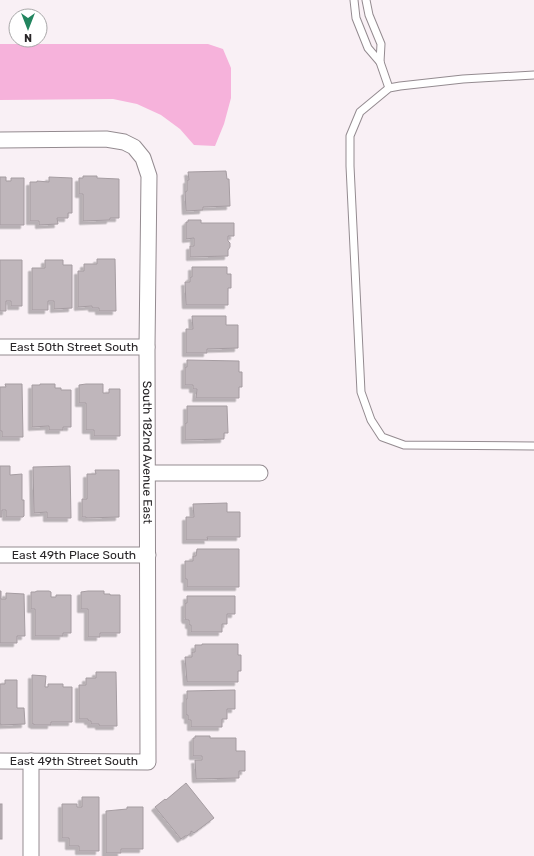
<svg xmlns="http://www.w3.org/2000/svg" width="534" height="856" font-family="Rubik,sans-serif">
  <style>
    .water { fill: #f6b2db }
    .building { fill: #bfb6bb; stroke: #a59ca1; filter: url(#shadow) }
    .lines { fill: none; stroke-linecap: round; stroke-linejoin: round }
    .service-casing { stroke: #948b90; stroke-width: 9 }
    .minor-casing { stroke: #948b90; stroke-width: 17 }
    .service { stroke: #fff; stroke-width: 7 }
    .minor { stroke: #fff; stroke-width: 15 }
    .labels { text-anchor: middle; stroke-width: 3; stroke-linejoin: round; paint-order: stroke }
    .street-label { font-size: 12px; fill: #292628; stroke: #fff }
  </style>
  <defs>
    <filter id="shadow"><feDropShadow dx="-3.5" dy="3.5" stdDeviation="0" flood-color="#0004"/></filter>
  </defs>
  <rect width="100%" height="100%" fill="#f9f0f5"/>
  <path class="water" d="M0,44H208L223,49L231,68V98L224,124L215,146L194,145L180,129L161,115L137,104L113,99L0,100Z"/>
  <g class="building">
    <path d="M226,171L227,179H229L230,206L203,207V210L186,211L185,192L187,191V180H189L188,172Z"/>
    <path d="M83,176H97V178L119,179V218H110V220L83,221V194H79V178H83Z"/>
    <path d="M0,177H6V181H11V178H24V225H0Z"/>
    <path d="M49,177L72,178V213H68V218H57L58,224L39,225V221H30V182H37V181L49,182Z"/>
    <path d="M188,220H201V223H234V236H228V241L230,243V247L228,250V256L190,257V246H194V238L186,239V222H188Z"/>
    <path d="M97,259H115L116,311H99V308H92V306L78,307V271H84V264H97Z"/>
    <path d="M0,260H22V306H11V301H6V311H0Z"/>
    <path d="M45,260H63V265H72V308L54,309V301H48V310H32V268H45Z"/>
    <path d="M192,267H227V274H231V288H228V305H186L185,282H190V277H192Z"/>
    <path d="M192,316H226V325H238V348L207,349V353H186V329H193Z"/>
    <path d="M187,360L239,361V372H242V387H239V398H196L197,389H193V385H185V367H187Z"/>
    <path d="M5,384H22L23,437H2V431H0V387H6Z"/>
    <path d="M40,384H55V388H61V390H71V427H63V430H49V426L32,427V385H40Z"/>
    <path d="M86,384H103V393H109V389H120V436H94V430H86V403H79V385Z"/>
    <path d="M187,406H227L228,433H224V439L185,440V423H187Z"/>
    <path d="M0,466H10V475L22,474V500H24V516L23,517H6V510H2V517H0Z"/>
    <path d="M70,466L71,518H47V512L34,513L33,467Z"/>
    <path d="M95,470H119V517L86,518V517H82V499H87V474H96Z"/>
    <path d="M227,503V512H240V537H207L208,540H186V517H194L193,504Z"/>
    <path d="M197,549H239V587H187V579H185V561H193V556H196Z"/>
    <path d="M0,591H1V599H6V593L24,594L25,636H17V643H0Z"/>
    <path d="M37,591H49L51,592V597H56V595H71V633H63V636H35V609H31V592H35Z"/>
    <path d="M88,591H104V594H110V595H120V633H100V637H88V609H81V592Z"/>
    <path d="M187,596H235V614H227V624H222V632H191V625H189V620H186L185,618V603H187Z"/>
    <path d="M202,644H238V655H241V671H238V682H187L185,657H192V652H195V645H202Z"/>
    <path d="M96,672H116L117,726H99V724H91V721H88V719H79V685H86V678H96Z"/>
    <path d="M32,675L46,676L45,687H48V684H63V687H72V722H51V725H34V724H32Z"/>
    <path d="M5,680H17V708H24L25,724L1,725L0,723V684H5Z"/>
    <path d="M235,690V709H227V719H222V727H191V720H188V715H186V699H187V691Z"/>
    <path d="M195,736H210V738H236V751H245V771H239V778L196,779L195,760H202V756H193V738H195Z"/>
    <path d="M186,783L214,818L194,833L191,831V833L187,836H185L181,839L155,807L165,799L166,800Z"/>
    <path d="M82,797H99V851H79V846H69V838H62V804H77V807H82Z"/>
    <rect x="0" y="804" width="2" height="35"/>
    <path d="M127,807H143V849H121V853H106V811L127,809Z"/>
  </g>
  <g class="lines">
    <defs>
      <g id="service">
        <path d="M354,0L356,18L368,48L380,62"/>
        <path d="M366,0L369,15L381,44L380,62L389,88"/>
        <path d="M534,75L463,79L400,86L389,88L360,112L350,136V166L361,392L371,420L382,437L404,445L534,446"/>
      </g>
      <g id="minor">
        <path id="s1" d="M0,140L106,139L124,142L134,147L143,158L149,176L147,347L148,762L0,761"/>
        <path id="s2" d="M0,347H147"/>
        <path d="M148,473H260"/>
        <path id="s3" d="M0,555H148"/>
        <path d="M31,856V761"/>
      </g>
    </defs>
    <use href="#service" class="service-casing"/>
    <use href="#minor" class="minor-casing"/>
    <use href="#service" class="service"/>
    <use href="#minor" class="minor"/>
  </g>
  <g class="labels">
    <g class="street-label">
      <text dy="4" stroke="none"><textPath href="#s2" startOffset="74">East 50th Street South</textPath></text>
      <text dy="4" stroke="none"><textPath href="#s1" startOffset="445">South 182nd Avenue East</textPath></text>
      <text dy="4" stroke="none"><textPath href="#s3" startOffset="74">East 49th Place South</textPath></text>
      <text x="74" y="765">East 49th Street South</text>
    </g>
  </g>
  <g transform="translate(28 28) rotate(180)"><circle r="19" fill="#ffffff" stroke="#a9a8a9"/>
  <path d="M0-3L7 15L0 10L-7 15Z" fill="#22855f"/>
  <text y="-6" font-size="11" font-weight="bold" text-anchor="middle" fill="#292628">N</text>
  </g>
</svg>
